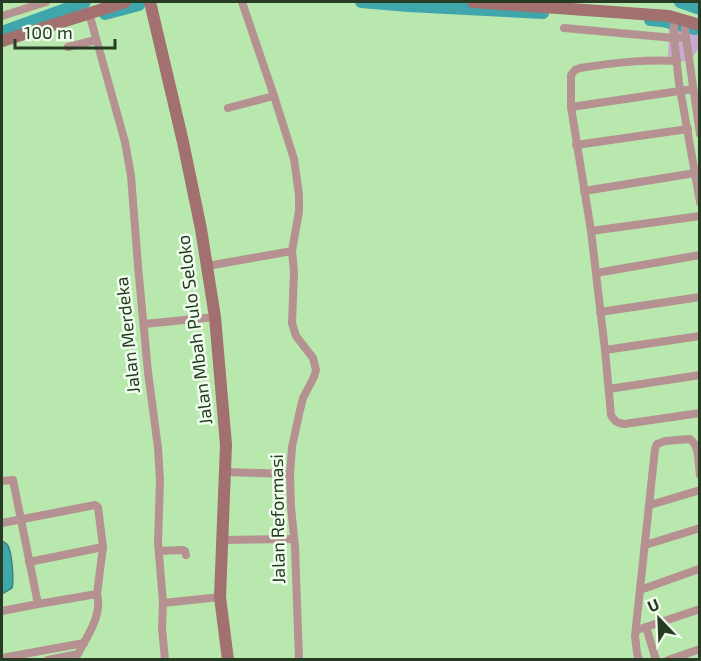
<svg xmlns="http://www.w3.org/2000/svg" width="701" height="661" font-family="'Exo 2',sans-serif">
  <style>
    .green { fill: #c8a9cf }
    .water { fill: #3fa7ac; stroke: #388683; stroke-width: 1.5 }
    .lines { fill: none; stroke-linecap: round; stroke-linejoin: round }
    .river { stroke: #3fa7ac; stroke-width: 12 }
    .street { stroke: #b59291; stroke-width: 8 }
    .secondary { stroke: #a1706f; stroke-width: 12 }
    .labels { text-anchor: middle; stroke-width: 5; stroke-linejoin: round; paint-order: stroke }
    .street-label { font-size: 18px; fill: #273a23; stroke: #f0feed }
  </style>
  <rect width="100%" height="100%" fill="#b9e8ae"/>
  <path class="green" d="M669,17L699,26V48L690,61L668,62Z"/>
  <path class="water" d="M2,541C6,543 7,543 9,548C12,556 14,581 12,588L2,594Z"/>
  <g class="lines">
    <g class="river">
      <path d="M361,2L408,6L543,13"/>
      <path d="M680,2L700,9"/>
      <path d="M105,14L139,5"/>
      <path d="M650,20L662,21L695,29"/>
      <path d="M2,32L85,2"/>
    </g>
    <g class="street">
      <path d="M242,2L274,96L294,159L299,195V211L292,251L294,272L292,323L296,336L313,358L316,370L314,377L303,398L300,410L292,447L290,474L291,507L295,547L299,660"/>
      <path d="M89,13L125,142L131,176L138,266L148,372L158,448L160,480L158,542L163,603L162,628L165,660"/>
      <path d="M2,16L46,2"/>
      <path d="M674,17V38L679,83L700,202"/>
      <path d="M685,20V31L700,134"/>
      <path d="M564,28L674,38L686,37"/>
      <path d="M68,47L96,40"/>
      <path d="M677,61C644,59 613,63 580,68L575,70L571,75V107L591,231L605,350L611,415C614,421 617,423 624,424L700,413"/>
      <path d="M571,107L693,89"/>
      <path d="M228,108L274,96"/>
      <path d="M576,145L688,129"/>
      <path d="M584,191L695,173"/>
      <path d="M591,231L700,216"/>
      <path d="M207,266L292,251"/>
      <path d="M596,273L700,255"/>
      <path d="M600,312L700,297"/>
      <path d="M144,324L215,317"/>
      <path d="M605,350L700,336"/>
      <path d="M609,389L700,375"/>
      <path d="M226,472L290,474"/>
      <path d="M2,481L13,480L38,604L2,611"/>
      <path d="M650,505L700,490"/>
      <path d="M2,523L95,505L98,507L103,547L97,594"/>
      <path d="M222,540L294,539"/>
      <path d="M645,545L700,528"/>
      <path d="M159,551L183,550L185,551L186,555"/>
      <path d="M29,562L103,547"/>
      <path d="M640,590L699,569"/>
      <path d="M163,603L220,597"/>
      <path d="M38,604L97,594C103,615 87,636 78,654L48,660"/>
      <path d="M646,627L656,660"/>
      <path d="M637,630L700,609"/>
      <path d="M2,658L84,643"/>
      <path d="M639,660L637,653L635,636L655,449L657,444L665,441L690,439C700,446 698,463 700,475"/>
      <path d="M668,660L700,649"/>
    </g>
    <g class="secondary">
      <path d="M150,2L183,142L201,229L215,317L226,445L220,597L228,660"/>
      <path d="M473,2L669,16L700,25"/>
      <path d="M2,41L125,2"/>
    </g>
  </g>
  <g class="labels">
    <g class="street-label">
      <text transform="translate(195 330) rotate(-97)" y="6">Jalan Mbah Pulo Seloko</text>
      <text transform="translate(128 335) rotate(-96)" y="6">Jalan Merdeka</text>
      <text transform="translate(278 519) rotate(-91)" y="6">Jalan Reformasi</text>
    </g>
  </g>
  <rect width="701" height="661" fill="none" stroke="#273a23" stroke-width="6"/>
  <g transform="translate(659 619) rotate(337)" stroke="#f0feed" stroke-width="4.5" paint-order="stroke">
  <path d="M0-4.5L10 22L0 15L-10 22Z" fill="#273a23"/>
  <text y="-9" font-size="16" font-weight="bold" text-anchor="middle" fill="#273a23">U</text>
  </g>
  <path d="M15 39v9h100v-9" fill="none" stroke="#273a23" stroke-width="3"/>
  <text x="24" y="39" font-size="18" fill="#273a23" stroke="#f0feed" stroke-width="4.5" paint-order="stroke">100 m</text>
</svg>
